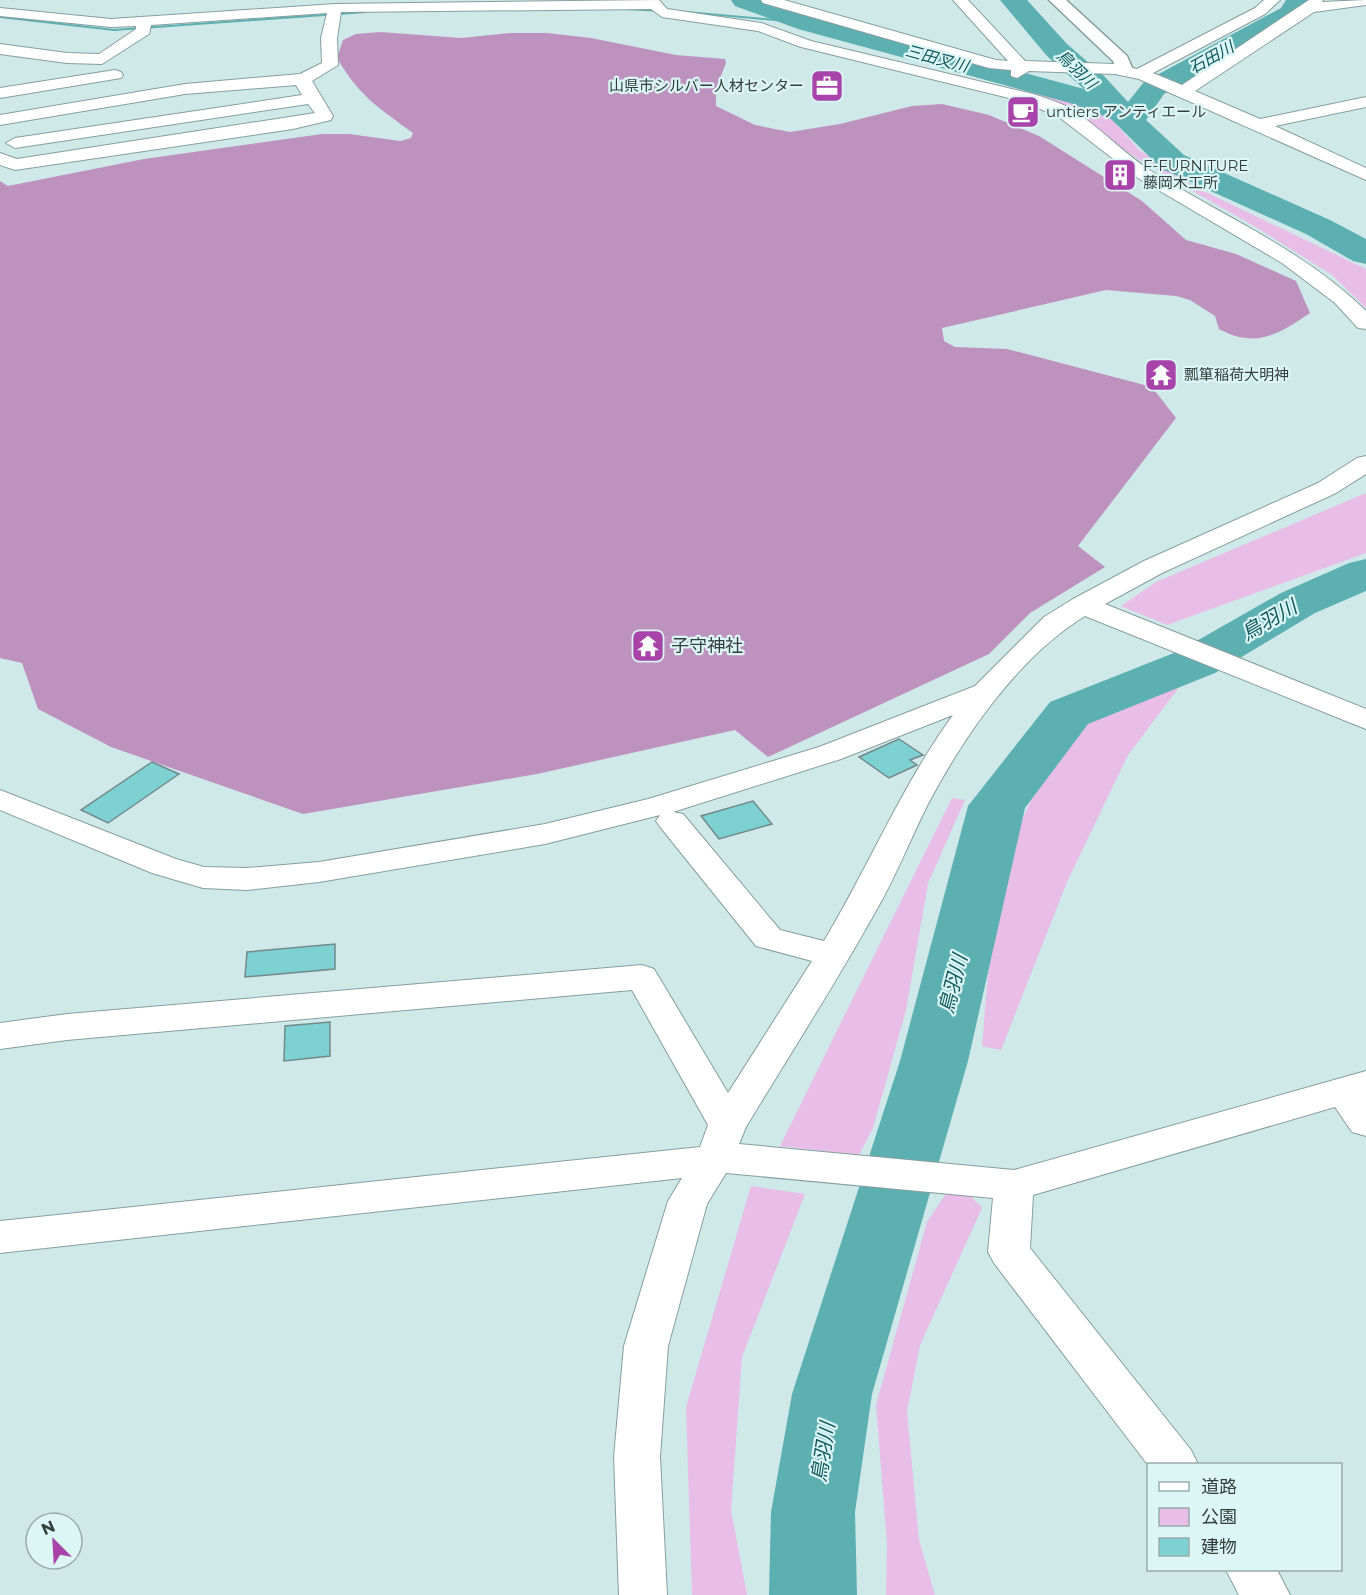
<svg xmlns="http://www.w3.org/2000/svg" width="1366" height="1595" font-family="Montserrat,'Noto Sans JP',sans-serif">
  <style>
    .green { fill: #e8bde7 }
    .forest { fill: #be92be }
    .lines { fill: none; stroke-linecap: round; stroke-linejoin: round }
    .stream { fill: #5db0b2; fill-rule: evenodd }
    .river { fill: #5db0b2; fill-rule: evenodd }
    .building { fill: #7ed1d3; stroke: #72898a; stroke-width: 1.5 }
    .street-casing { stroke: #879e9f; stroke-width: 2 }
    .secondary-casing { stroke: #879e9f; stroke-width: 3 }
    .street { fill: #fff; fill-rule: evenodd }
    .secondary { fill: #fff; fill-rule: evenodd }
    .labels { text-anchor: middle; stroke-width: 4.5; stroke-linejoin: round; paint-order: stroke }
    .far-poi-label { font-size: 15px; fill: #343e3e; stroke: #dcf5f5; text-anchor: start }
    .far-water-label { font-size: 16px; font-style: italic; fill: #0e585a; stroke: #dcf5f5 }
    .poi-label { font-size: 18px; fill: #343e3e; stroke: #dcf5f5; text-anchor: start }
    .water-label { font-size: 20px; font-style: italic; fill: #0e585a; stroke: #dcf5f5 }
  </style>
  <rect width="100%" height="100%" fill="#cfe8e8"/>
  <g class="green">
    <path d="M1010,82L1092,105L1107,114L1138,149L1193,186L1366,269V308L1332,275L1259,229L1144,163L1069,112L1025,91L1004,85Z"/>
    <path d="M1366,493V553L1167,625L1121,606L1156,582Z"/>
    <path d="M1189,674L1128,755L1067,882L1001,1050L982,1046L993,917L1015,835L1042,777L1096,713L1128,693Z"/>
    <path d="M952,798L965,800L928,883L906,1010L873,1128L859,1155L780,1146Z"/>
    <path d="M751,1186L805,1194L742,1357L731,1510L747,1595H692L686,1407Z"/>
    <path d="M947,1192L969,1194L982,1208L920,1345L907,1412L919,1540L935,1595H886L887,1543L876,1405L927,1222Z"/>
  </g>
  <path class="forest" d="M380,32L461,38L510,33H547L591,38L676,55L725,59L726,63L716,89V106L755,125L790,132L840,124L912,106L942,104L989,115L1039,136L1142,201L1186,240L1236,254L1296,281L1310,313C1279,334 1256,349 1219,329L1215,316L1190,300L1176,296L1106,290L942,328L944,341L955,347L1007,349L1152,387L1176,418L1078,546L1105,567L1030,613L989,654L768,757L735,730L537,774L303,814L111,747L38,709L22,663L0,658V181L8,186L144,159L322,134H349L400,141L411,138L413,133C379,108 359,96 337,58L343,40L356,34Z"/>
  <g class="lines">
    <g class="stream">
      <path d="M628,8L662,10L664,11L662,12L627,10Z"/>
      <path d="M675,10L808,22L810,23L808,24L676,12Z"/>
      <path d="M365,11L366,13L114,31L0,18V16L114,29Z"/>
    </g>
    <g class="river">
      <path d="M731,0H769L818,17L1084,89L1047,56L1000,0H1027L1067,44L1104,76L1128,102L1144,82L1281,8L1286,0H1312L1300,19L1164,94L1146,120L1184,155L1330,220L1366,239V264L1353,261L1306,234L1162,169L1111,119L1070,103L798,29L735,6Z"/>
      <path d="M1366,559V591L1315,613L1215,673L1088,724L1025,808L968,1061L872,1394L855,1512L857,1595H769L771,1512L792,1394L900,1061L968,806L1050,702L1179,651L1281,593L1349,563Z"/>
    </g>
  </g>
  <g class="building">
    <path d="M899,739L923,755L910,760L917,765L889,778L859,757Z"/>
    <path d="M152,762L179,774L108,823L81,810Z"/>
    <path d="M753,801L772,824L719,839L701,816Z"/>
    <path d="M335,944V969L245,977L247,952Z"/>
    <path d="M330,1022V1056L284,1061L285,1026Z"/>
  </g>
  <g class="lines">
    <defs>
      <g id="street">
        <path d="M659,0L667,9L761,23L811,41L1033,94C1046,98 1059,102 1071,109C1100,127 1123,153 1151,171C1224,217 1304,250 1366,311V329L1358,328L1335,303L1282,263L1138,178L1059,117L1021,101L801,47L758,31L662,17L651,9L341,12L337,38L338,65L312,81L333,116L331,120L293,129L15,170L0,165V153L17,159L315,113L308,104L15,148L6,143L15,138L302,95L296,85L185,94L0,125V115L185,84L300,74L322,63L321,38L327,13L151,25L149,34L102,64L67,63L0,54V44L67,53L99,54L136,29V26L111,27L0,16V8L111,19L335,4Z"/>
        <path d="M761,0H784L996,60L1008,61L953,0H968L1025,61L1115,64L1137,69L1255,8L1264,0H1280L1265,14L1153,73L1182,85L1309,0H1323L1322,2L1366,0V5L1314,12L1195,91L1260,119L1366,97V107L1275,126L1366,168V180L1139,79L1115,74L1029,71L1017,78L1011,76V70L989,68L763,3Z"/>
        <path d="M115,70L121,72L123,75L121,78L0,98V88Z"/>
        <path d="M1366,456V474L1336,493L1162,573L1105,604L1366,709V729L1085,616C1018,657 963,737 927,806C910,840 896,876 877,909C836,983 790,1054 746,1127L739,1144L1014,1170L1366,1071V1136L1352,1132L1335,1107L1033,1195L1030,1248L1191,1450L1198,1464L1148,1465L994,1263L988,1252L993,1198L726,1173L707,1204L668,1346L660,1457L667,1595H619L614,1457L624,1346L668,1201L682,1178L0,1253V1221L700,1147L708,1125L632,990L67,1040L0,1049V1023L67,1014L642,965L654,969L728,1093L812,961L756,946L661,828L656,821L660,815L545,844L319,882L247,890L203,888L152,873L0,810V790L176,859L204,867L247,868L319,862L545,824L648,799L819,747L975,686L1044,617L1073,599L1144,561L1318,483L1357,458ZM953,715C902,785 869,866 824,941L780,930L683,814L673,812L841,759Z"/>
        <path d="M1226,1570H1277L1290,1595H1239Z"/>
      </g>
      <path id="secondary" d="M1049,0H1066L1127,56L1133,70L1131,74H1119L1113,61Z"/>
    </defs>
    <use href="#street" class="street-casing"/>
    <use href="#secondary" class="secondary-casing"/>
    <use href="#street" class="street"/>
    <use href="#secondary" class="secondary"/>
  </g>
  <defs>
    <symbol id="office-square" viewBox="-11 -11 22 22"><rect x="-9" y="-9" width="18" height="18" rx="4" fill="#a743a9" stroke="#dcf5f5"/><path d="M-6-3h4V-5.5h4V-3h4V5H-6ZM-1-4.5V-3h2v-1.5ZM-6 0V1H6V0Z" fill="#fff"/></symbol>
    <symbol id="cafe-square" viewBox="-11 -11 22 22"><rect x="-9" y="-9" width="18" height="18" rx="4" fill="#a743a9" stroke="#dcf5f5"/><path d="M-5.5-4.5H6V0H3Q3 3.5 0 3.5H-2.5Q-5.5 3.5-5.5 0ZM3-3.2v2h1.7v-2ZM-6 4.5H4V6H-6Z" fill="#fff"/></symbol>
    <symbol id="building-square" viewBox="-11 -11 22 22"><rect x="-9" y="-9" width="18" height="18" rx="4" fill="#a743a9" stroke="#dcf5f5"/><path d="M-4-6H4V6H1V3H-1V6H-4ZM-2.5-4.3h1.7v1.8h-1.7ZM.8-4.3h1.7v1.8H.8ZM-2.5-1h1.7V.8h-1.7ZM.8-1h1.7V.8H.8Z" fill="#fff"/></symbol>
    <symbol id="temple-square" viewBox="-11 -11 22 22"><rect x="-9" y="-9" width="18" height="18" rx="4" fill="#a743a9" stroke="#dcf5f5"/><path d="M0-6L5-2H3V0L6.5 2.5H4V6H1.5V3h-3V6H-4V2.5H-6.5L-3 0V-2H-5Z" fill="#fff"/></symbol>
  </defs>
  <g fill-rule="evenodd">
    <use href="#office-square" x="808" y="67" width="38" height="38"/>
    <use href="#cafe-square" x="1004" y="93" width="38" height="38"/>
    <use href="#building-square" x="1101" y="156" width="38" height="38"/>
    <use href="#temple-square" x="1142" y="356" width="38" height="38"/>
    <use href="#temple-square" x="629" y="627" width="38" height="38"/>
  </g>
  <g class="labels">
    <g class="far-poi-label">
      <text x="804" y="91" text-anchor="end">山県市シルバー人材センター</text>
      <text x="1046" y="117">untiers アンティエール</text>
      <text x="1143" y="171">F-FURNITURE<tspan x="1143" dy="17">藤岡木工所</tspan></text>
      <text x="1184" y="380">瓢箪稲荷大明神</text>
    </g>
    <g class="far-water-label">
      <text transform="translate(1211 57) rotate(-29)" y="6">石田川</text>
      <text transform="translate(937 58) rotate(15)" y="6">三田叉川</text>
      <text transform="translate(1077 69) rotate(44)" y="6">鳥羽川</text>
    </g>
    <g class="poi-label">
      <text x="671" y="652">子守神社</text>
    </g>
    <g class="water-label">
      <text transform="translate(1269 620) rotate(-30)" y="7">鳥羽川</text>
      <text transform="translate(953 984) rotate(-76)" y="7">鳥羽川</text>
      <text transform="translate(823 1452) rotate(-81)" y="7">鳥羽川</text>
    </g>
  </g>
  <rect x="1147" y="1463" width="195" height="108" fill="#dcf5f5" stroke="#99acac" stroke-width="1.5"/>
  <rect x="1159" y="1482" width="30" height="9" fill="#ffffff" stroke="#99acac" stroke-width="1.5"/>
  <text x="1201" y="1493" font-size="18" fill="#343e3e">道路</text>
  <rect x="1159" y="1508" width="30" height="18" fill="#e8bde7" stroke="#99acac" stroke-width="1.5"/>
  <text x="1201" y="1523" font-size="18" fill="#343e3e">公園</text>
  <rect x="1159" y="1538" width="30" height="18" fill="#7ed1d3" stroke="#99acac" stroke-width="1.5"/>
  <text x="1201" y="1553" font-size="18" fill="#343e3e">建物</text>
  <g transform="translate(54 1541) rotate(336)"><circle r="28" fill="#dcf5f5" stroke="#99acac" stroke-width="1.5"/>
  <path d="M0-4.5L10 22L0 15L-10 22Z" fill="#a743a9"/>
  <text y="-9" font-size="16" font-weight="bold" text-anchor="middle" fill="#343e3e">N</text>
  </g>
</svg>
